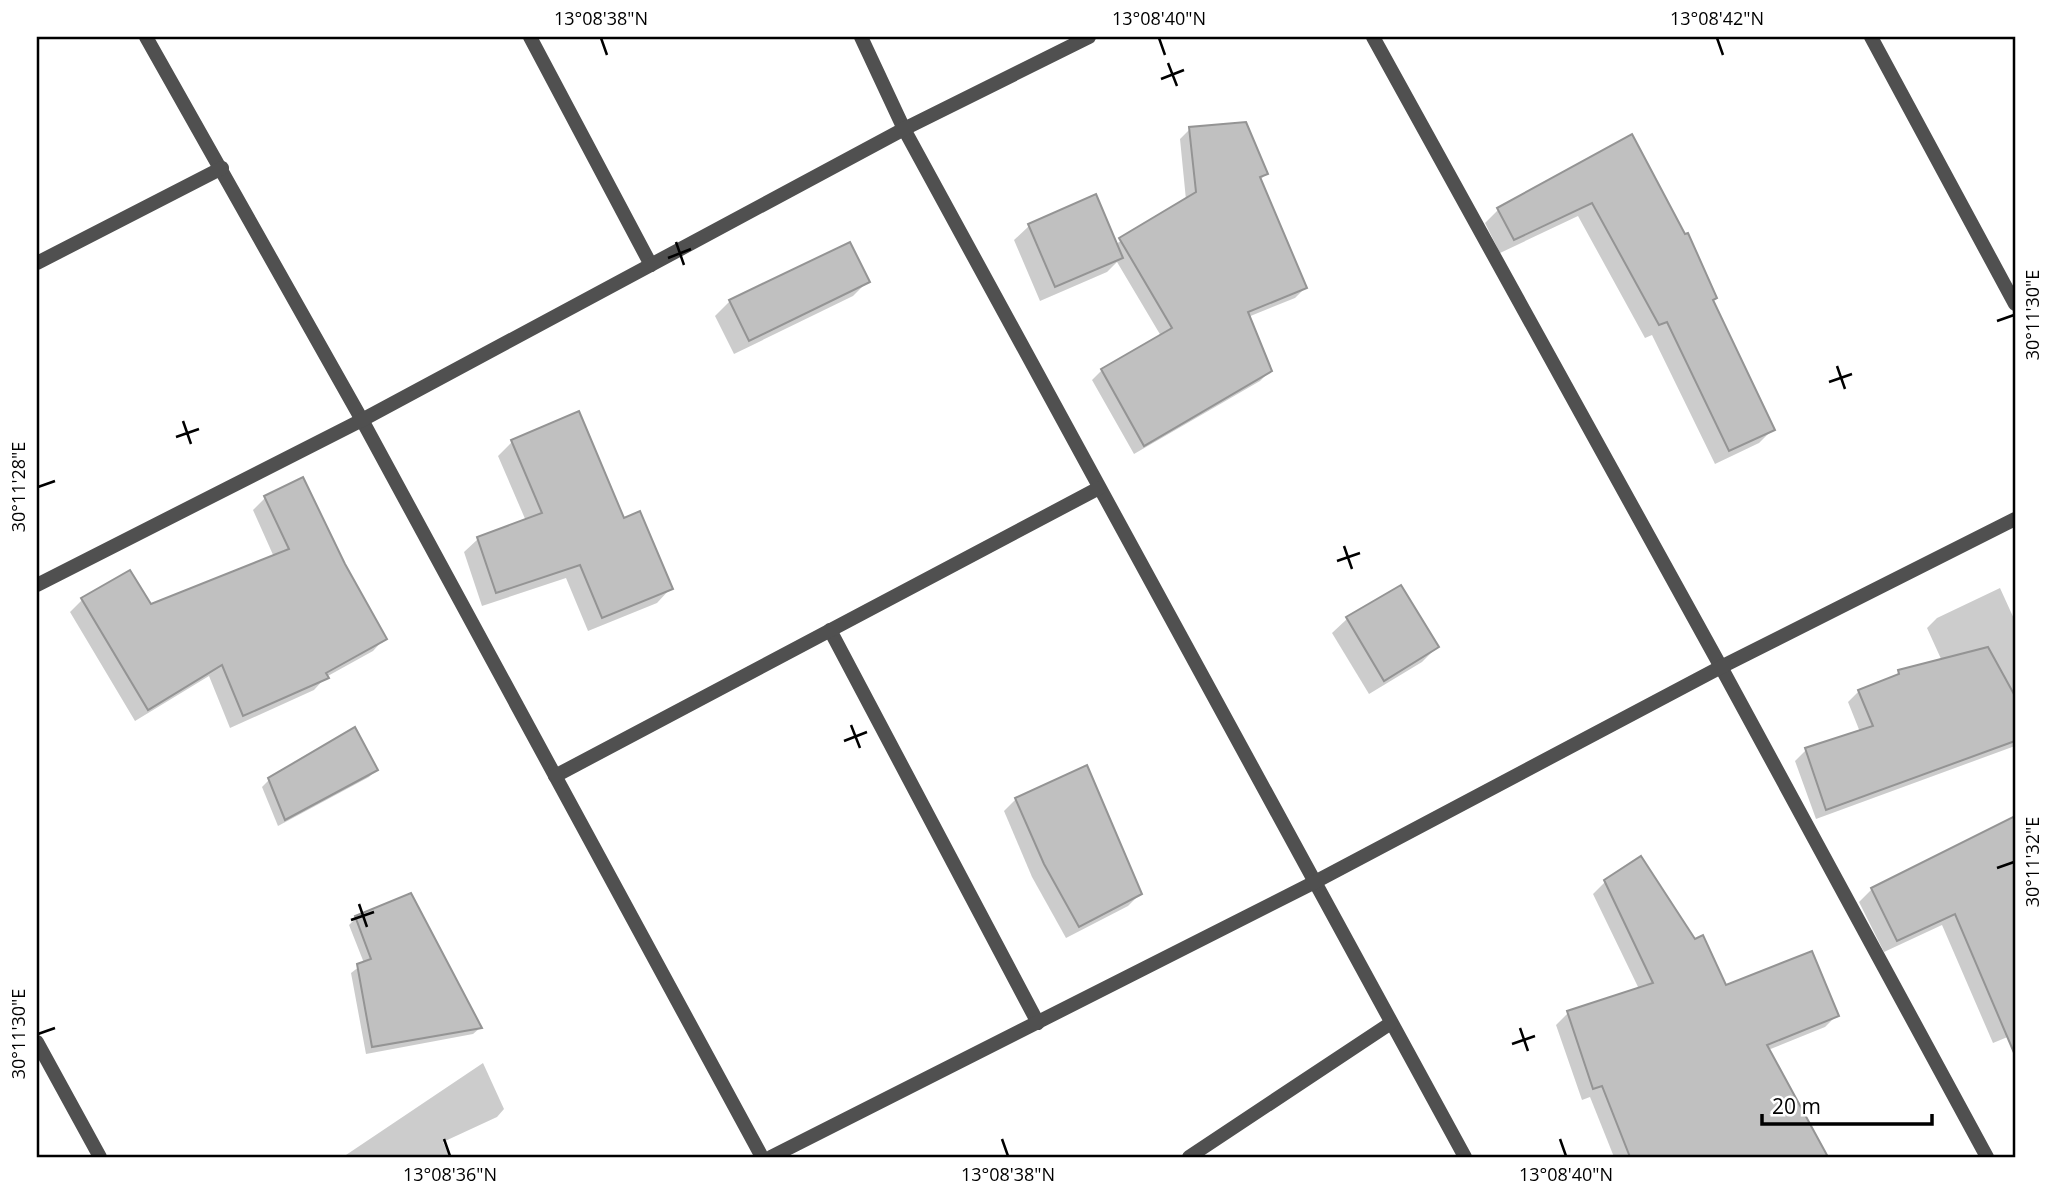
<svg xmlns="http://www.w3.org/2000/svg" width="2052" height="1194" font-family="'Open Sans',sans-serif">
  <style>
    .shadow { fill: #0003 }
    .building { fill: #c0c0c0; stroke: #949494; stroke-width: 2 }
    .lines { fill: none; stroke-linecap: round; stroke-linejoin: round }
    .minor { stroke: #505050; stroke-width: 14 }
    .ticks { fill: none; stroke: #000; stroke-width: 2.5 }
    .neatline { fill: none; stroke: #000; stroke-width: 2.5 }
    .ticks-label { font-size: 18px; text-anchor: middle; fill: #000 }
  </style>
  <rect width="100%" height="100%" fill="#fff"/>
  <g class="shadow">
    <path d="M1190,129L1266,174L1259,181L1305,288L1295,298L1248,317L1270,371L1260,381L1134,454L1092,380L1102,370L1161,336L1117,262L1107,272L1040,301L1014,240L1029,226L1095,197L1116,244L1186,200L1180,139Z"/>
    <path d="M1631,137L1685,236L1712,301L1773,429L1759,443L1715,464L1652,335L1645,338L1578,216L1500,253L1485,223L1499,209Z"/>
    <path d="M868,281L853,296L734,354L715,316L730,301Z"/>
    <path d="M512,442L623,520L670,589L657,603L588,631L566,578L482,606L464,552L478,539L526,521L498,456Z"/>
    <path d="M265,498L344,565L385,638L373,651L326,677L314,690L230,728L209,676L135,721L70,612L82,600L150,606L274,557L253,510Z"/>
    <path d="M1400,587L1437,647L1422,662L1369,694L1332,633L1347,619Z"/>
    <path d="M2000,588L2015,621V746L1816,819L1795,761L1806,750L1860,732L1848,702L1859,691L1893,678L1899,672L1942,661L1927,628L1937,618Z"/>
    <path d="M376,770L369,777L278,826L262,787L269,780Z"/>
    <path d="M1016,799L1140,894L1128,906L1066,938L1032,877L1004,811Z"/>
    <path d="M2015,817V1045L2010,1036L1993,1043L1942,925L1884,952L1859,902L1872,889Z"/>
    <path d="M1605,882L1725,987L1837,1015L1825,1027L1768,1050L1825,1157H1614L1590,1097L1582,1100L1556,1025L1568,1013L1639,989L1593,894Z"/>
    <path d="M356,918L480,1028L473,1034L366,1054L351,973L364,963L349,925Z"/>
    <path d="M483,1063L504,1109L497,1117L443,1142L450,1157H343Z"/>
  </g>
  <g class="building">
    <path d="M1246,122L1268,174L1260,177L1307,288L1248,312L1272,371L1144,446L1101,369L1172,328L1119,238L1196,192L1189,127Z"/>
    <path d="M1632,134L1685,234L1688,233L1717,298L1713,300L1775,430L1729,451L1667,322L1659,325L1592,203L1514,240L1497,208Z"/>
    <path d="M1096,194L1123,258L1055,287L1028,224Z"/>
    <path d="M850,242L870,282L749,341L729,300Z"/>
    <path d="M579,411L624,518L640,511L673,589L602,618L580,565L496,593L477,537L542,513L511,440Z"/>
    <path d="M303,477L345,564L387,639L326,673L329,678L243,716L222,665L148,710L81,598L130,570L151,604L289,549L264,496Z"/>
    <path d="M1401,585L1439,647L1384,681L1346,617Z"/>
    <path d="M1988,647L2015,696V741L1826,810L1805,748L1873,726L1858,690L1899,674L1898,670Z"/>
    <path d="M355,727L378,770L285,820L268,778Z"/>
    <path d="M1087,765L1142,894L1079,927L1044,864L1015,798Z"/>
    <path d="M2015,816V1055L1955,914L1897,941L1871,888Z"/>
    <path d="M1641,856L1695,939L1703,935L1726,985L1812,951L1839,1016L1767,1045L1828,1157H1630L1602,1086L1593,1089L1567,1011L1653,983L1604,880Z"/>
    <path d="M411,893L482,1028L372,1047L357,964L371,959L355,916Z"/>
  </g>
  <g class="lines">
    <g class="minor">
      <path d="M146,37L362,420L762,1157"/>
      <path d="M530,37L651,265"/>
      <path d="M861,37L904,129L1465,1157"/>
      <path d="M1373,37L1721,667L1987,1157"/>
      <path d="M1871,37L2015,304"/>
      <path d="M37,263L222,168"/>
      <path d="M37,585L362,420L904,129L1089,37"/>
      <path d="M830,630L1038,1023"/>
      <path d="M555,776L1099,488"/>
      <path d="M37,1042L100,1157"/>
      <path d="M771,1157L1313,883L1721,667L2015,519"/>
      <path d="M1189,1157L1391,1023"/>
    </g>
  </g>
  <path class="ticks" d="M601,38L607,55M1159,38L1165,55M1717,38L1723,55M1168,63L1177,86M1161,79L1184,70M676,242L684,265M668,258L691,249M1997,321L2014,315M1837,366L1845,389M1829,382L1852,374M183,421L191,444M176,437L199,429M38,487L55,481M1344,546L1352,569M1337,561L1360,553M851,725L860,748M844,741L867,732M1997,868L2014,862M359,904L367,927M351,920L374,912M1520,1028L1528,1051M38,1034L55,1028M1512,1044L1535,1036M444,1139L450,1156M1002,1139L1008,1156M1560,1139L1566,1156"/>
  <rect width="2052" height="1194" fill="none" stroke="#ffffff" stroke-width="77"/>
  <path d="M1762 1114v10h170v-10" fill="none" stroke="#000000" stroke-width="3.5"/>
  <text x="1772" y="1114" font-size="21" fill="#000000" stroke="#ffffff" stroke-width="5" paint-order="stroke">20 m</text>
  <rect x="38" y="38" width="1976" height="1118" class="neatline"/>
  <g class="ticks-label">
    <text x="601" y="25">13°08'38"N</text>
    <text x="1159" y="25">13°08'40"N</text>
    <text x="1717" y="25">13°08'42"N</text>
    <text transform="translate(2033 315) rotate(-90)" y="6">30°11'30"E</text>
    <text transform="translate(19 487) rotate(-90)" y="6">30°11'28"E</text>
    <text transform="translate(2033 862) rotate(-90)" y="6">30°11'32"E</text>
    <text transform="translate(19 1034) rotate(-90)" y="6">30°11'30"E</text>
    <text x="450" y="1181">13°08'36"N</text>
    <text x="1008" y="1181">13°08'38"N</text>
    <text x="1566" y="1181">13°08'40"N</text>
  </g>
</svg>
